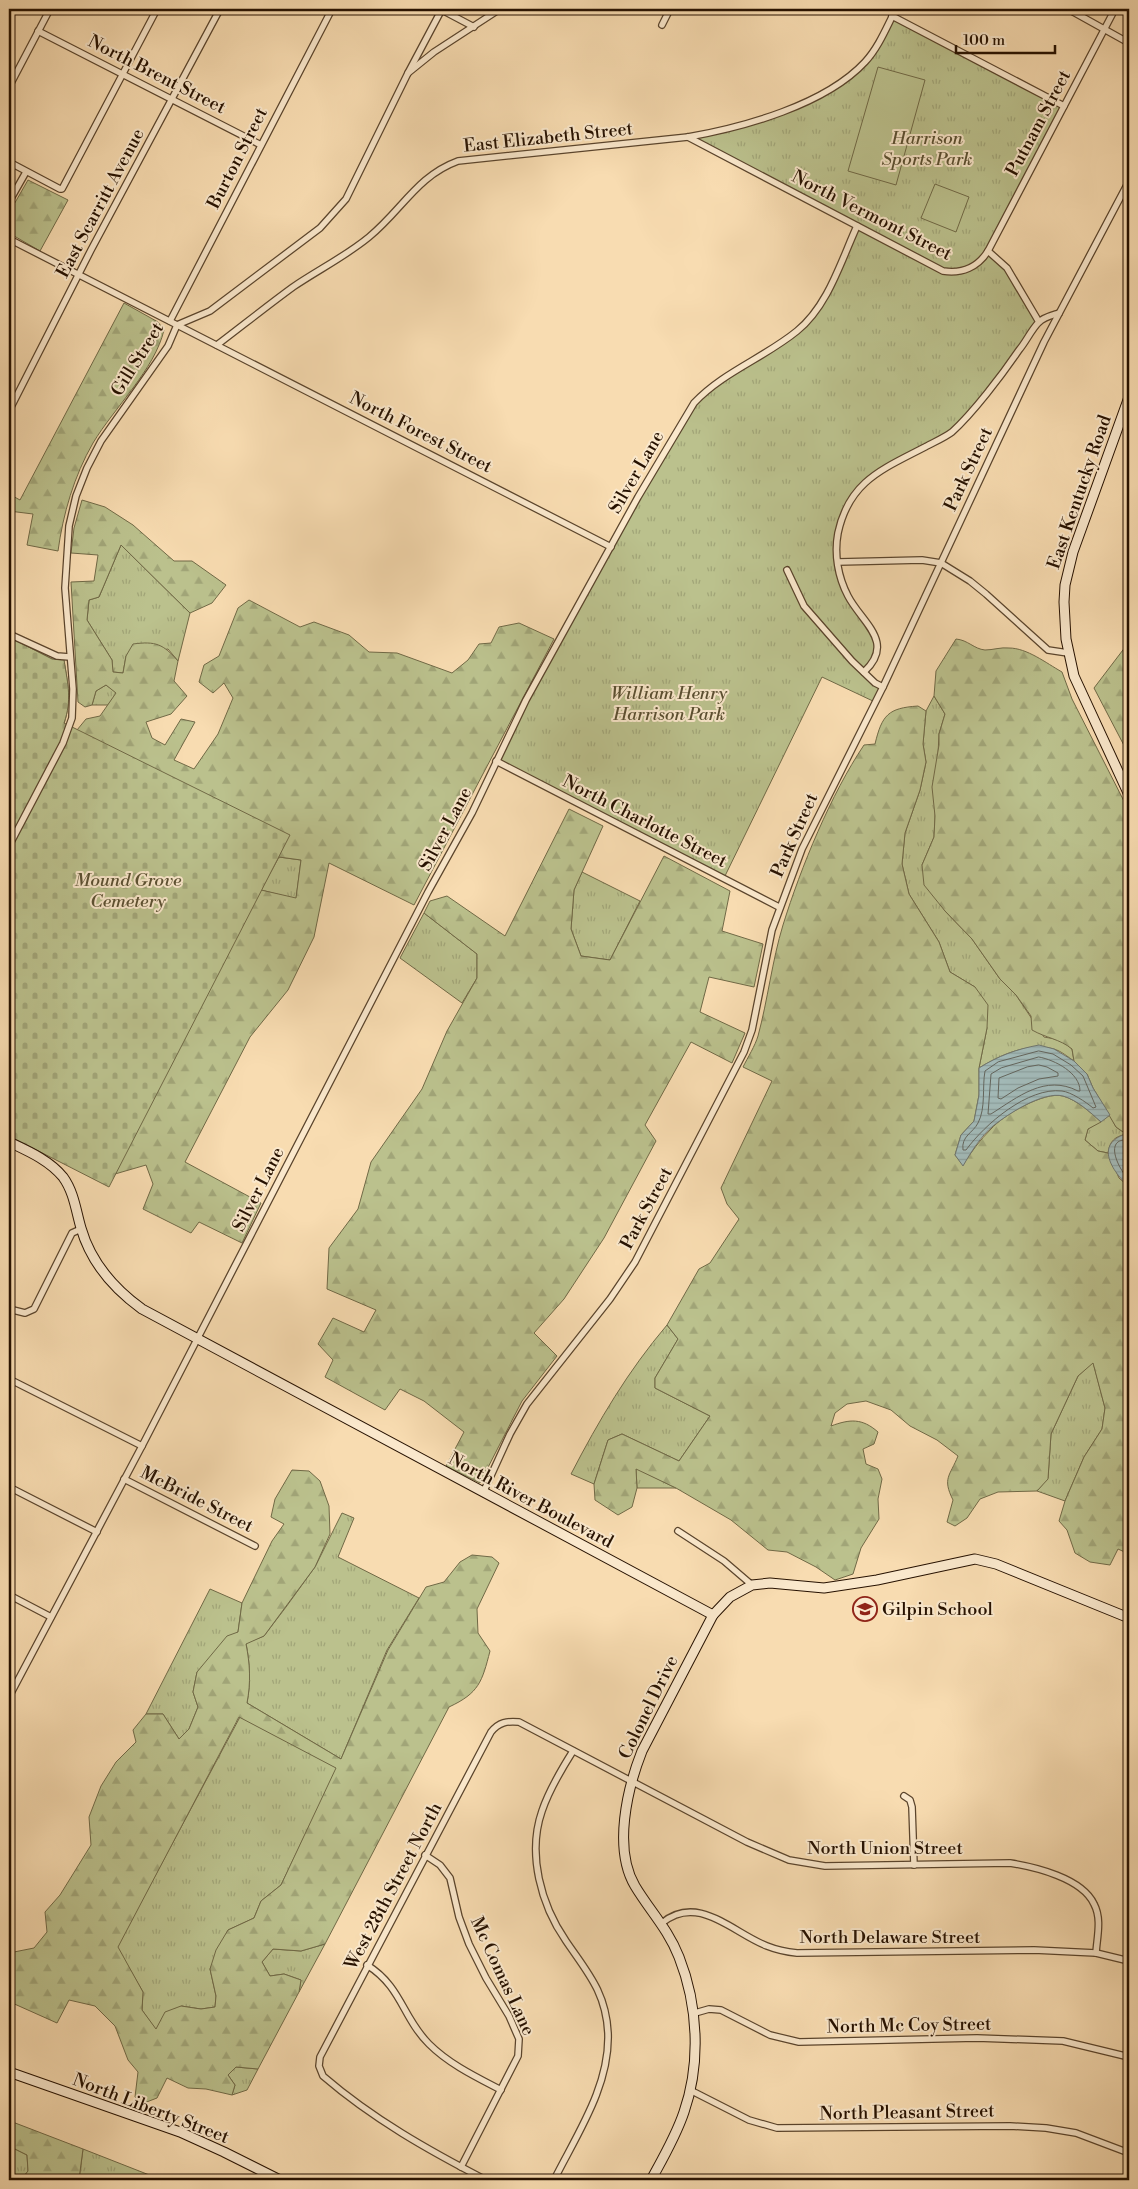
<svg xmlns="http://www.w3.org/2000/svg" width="1138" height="2189" font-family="'Libre Bodoni',serif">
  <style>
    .grass { fill: url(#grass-tufts); stroke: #706946 }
    .forest { fill: url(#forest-firs); stroke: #706946; fill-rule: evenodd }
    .cemetery { fill: url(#cemetery-stones); stroke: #706946 }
    .pitch { fill: #bbc18d; stroke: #706946 }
    .water { fill: url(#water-rules); stroke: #70766e }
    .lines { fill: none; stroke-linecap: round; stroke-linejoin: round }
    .shore { stroke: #64655c; stroke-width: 1 }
    .street-casing { stroke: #5a442c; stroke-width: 8 }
    .secondary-casing { stroke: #261100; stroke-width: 11 }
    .street { stroke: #fae8cc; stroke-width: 5.5 }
    .secondary { stroke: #fae8cc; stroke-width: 9 }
    .labels { text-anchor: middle; stroke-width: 4; stroke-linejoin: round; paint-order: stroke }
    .street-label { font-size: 18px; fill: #261100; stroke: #fae8cc }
    .park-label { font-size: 18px; font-style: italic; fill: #5a4f31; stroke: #fae8cc }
    .poi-label { font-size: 18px; fill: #261100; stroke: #fae8cc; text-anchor: start }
  </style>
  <defs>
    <pattern id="grass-tufts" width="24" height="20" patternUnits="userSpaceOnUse" patternTransform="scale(1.25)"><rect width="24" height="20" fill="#bbc18d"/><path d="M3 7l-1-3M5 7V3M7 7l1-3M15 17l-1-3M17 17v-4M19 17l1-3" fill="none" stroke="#a1a578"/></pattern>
    <pattern id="forest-firs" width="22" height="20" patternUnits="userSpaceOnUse" patternTransform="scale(1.25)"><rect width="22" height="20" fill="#bbc18d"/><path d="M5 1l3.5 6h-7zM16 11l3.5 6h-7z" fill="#a1a578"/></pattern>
    <pattern id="cemetery-stones" width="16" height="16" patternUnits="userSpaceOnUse" patternTransform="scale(1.25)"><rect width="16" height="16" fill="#bbc18d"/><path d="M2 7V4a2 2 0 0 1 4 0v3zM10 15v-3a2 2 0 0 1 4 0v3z" fill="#a1a578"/></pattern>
    <pattern id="water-rules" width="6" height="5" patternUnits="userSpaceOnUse" patternTransform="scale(1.25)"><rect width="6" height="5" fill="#a2b9b7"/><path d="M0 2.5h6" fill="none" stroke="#8b9e9c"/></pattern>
  </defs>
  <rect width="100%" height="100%" fill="#f8dcb1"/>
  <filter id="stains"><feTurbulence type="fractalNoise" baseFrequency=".004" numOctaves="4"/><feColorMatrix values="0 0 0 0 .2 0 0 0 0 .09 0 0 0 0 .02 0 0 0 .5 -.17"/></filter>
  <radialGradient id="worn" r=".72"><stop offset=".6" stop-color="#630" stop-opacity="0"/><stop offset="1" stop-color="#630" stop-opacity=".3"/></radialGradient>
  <g class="grass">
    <path d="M892,16L1064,106L988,251L1007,268L1039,322L1018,352L950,433L872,476L851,497L841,522L837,548L841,579L878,645L873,664L864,672L883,687L875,702L822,677L724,878L496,761L638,497L704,393L798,331L817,309L857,226L688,137C747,127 821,105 865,62C877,51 884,30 892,16Z"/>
    <path d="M121,545L190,613L178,661L168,649L126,656L123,673L113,672L112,660L87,620L89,600L99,597Z"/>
    <path d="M106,685L117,693L108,705H92L96,691Z"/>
    <path d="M934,696L945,714L939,734L934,837L922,865L945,911L972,939L1000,979L1016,995L1044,1037L1061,1040L1072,1049L1074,1061C1068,1057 1061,1051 1054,1049C1029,1042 1000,1055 979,1068L987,1028L975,987L950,972L939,942L909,894L902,864L905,833L920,790L926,762L923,744L926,711Z"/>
    <path d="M279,857L301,860L296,899L261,890Z"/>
    <path d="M582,872L640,901L610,960L581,956L571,929L574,890Z"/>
    <path d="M424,913L477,954V978L462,1003L400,958Z"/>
    <path d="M1110,1115L1116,1127L1126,1134C1115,1137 1110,1140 1108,1153L1098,1151L1085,1140L1088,1129Z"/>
    <path d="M667,1325L678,1339L655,1378V1388L710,1416L679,1461L622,1434L608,1440L594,1484L571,1474C599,1420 628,1371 667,1325Z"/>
    <path d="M1093,1362L1105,1408L1102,1429L1084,1457L1065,1501L1037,1491L1048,1478L1051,1434L1078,1376Z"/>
    <path d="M636,1468L676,1488H637Z"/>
    <path d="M342,1513L354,1518L338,1557L419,1598L387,1650L341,1759L247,1703C251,1682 250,1664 246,1643L264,1636L286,1607L315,1567Z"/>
    <path d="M210,1589L242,1603L238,1632L197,1672L193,1692L198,1707L189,1729L179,1739L163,1714H146Z"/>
    <path d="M240,1717L337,1768L281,1885L261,1901L254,1918L228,1930L210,1969L216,1996L215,2007L201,2009L181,2006L156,2030L142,2010L143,1992L117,1947Z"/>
    <path d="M325,1944L299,1992L301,1980L284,1974L270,1976L262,1962L273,1949L301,1951Z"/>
    <path d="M236,2067L258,2069L247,2090L232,2095L235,2085L228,2075Z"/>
    <path d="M9,2146L27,2155L28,2171L21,2180H9Z"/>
    <path d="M83,2149L157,2178L156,2180H79Z"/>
  </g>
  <g class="forest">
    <path d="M28,180L68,200L40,251L9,233V213Z"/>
    <path d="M124,303L158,322L164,330C155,369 114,408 93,443C74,476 63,514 58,551L27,545L33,514L9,511V494L20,500Z"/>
    <path d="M82,500L105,507L133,525L174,561H192L226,585L212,603L190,613L121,545L99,597L89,600L87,620L112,660L113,672L123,673L126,656L133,644C156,641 163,644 178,661L174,681L187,696L171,714L146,722L152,738L165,745L181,719L195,722L174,760L194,769L218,734L233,698L224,683L213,693L199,682L204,665L219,656L238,608L249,600L300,627L314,622L349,635L369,652L397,653L452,673L468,660L479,644L491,643L499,627L519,623L554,639L414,905L329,863L314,937L288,990L250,1037L185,1162L261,1203L242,1243L199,1222L191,1233L143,1209L153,1184L146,1165L115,1174L238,910L261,890L296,898L301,860L279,857L68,856L9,637L52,659L64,660C68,686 72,698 64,724L77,730L86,719L100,716L116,693L106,685L96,691L92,705L85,707L78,702L71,582L94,581L98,555L71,553L74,528Z"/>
    <path d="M956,639C968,640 974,649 985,650C993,650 1001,647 1009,648C1027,648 1046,663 1062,672L1072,699L1129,811V1136L1116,1127L1093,1088L1087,1074L1074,1061L1072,1049C1060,1039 1046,1038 1032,1030L1031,1016L1016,995L1000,979L972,939L945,911L924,885L922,865L934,837L935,816L932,787L939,745V734L945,714L934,696L936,671Z"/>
    <path d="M1129,642V755L1094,688Z"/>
    <path d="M918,706L926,711L923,744L926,762L920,790L905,833L902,864L909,894L939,942L950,972L975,987L988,1005L987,1028L979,1068V1095L974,1121L961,1135L955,1155L963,1165C971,1152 980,1140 991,1129C1003,1115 1045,1091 1063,1096C1077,1100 1090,1112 1101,1122L1088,1129L1085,1140L1098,1151L1108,1153L1119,1178L1129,1187V1554L1118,1549L1110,1565L1090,1562L1075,1553L1067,1530L1059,1521L1065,1501L1084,1457L1102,1429L1105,1408L1093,1363L1078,1376L1051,1434L1048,1479L1037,1491L998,1492L980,1499L967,1518L955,1526L947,1522L953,1500C942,1478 950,1476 958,1456L937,1440L910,1426L891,1410L866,1401L847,1404L835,1413L831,1426C850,1419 862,1418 878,1432L874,1444L863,1449L866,1464L878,1469L882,1479L878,1499L879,1519L861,1548L853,1574L835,1580L816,1567L787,1552L768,1550L731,1520L676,1488L636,1469L637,1488L632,1507L618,1515L595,1500L594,1484L608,1440L622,1434L679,1461L710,1416L655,1388V1378L678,1339L667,1325L699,1269L710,1263L739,1219L727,1204L721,1188L772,1081L743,1067C748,1057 755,1046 758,1036C768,999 772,961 783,925C801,867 831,794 864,745L875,744C882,715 888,708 918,706Z"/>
    <path d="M569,809L603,826L574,890L571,929L581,956L610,960L664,856L730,891L722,931L763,944L754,987L709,977L700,1012L745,1033L732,1063L691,1042L645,1125L656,1141L604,1238L564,1299L534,1333L557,1356L522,1401L480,1483L446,1466L464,1432L424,1401L400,1389L385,1410L325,1377L333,1360L318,1344L333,1318L364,1332L376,1310L327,1289L329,1248L358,1209L371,1162L422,1089L447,1031L477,978V954L424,913L430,901L447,896L505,936Z"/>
    <path d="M292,1470L309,1471L320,1481L329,1506L330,1534L315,1567L264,1636L246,1644C250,1664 251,1682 247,1703L341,1759L388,1650L426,1587L444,1582L460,1562L472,1555L492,1557L499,1563L477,1609L478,1633L490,1651C482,1682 479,1693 449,1707L325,1944L301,1951L273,1949L262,1962L270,1976L284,1974L301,1980L299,1992L258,2069L236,2067L228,2075L235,2085L232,2095L206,2089L188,2088L167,2078L157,2098L144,2103L135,2097L138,2072L128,2060L115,2026L95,2006L69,2000L57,2023L10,2002L9,2003V1953L34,1948L47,1932L45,1912L60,1895L91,1845L89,1817L101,1786L116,1762L136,1742L133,1730L146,1714H163L179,1739L189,1729L198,1707L193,1692L197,1672L227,1636L238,1632L242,1603L272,1541L284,1524L271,1517L275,1499ZM239,1717L336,1768L281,1885L261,1901L254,1918L228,1930L216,1950L210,1969L216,1996L215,2007L201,2009L181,2006L165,2012L156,2029L142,2010L143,1992L118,1947Z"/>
    <path d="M10,2121L83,2149L79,2179L85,2180H21L28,2171L27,2155L9,2146Z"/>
  </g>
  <path class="cemetery" d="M9,637L52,659L64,660C68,685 72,700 64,723L290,835L109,1187L9,1136Z"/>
  <g class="pitch">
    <path d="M878,67L925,80L896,185L848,171Z"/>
    <path d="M935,184L969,197L956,232L921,218Z"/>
  </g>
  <g class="water">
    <path d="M1039,1045L1054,1049L1074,1061L1087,1074L1093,1088L1110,1115L1101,1122C1090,1112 1077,1100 1063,1096C1043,1091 1008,1114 993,1126C981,1136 971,1152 963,1166L955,1155L961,1135L974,1121L979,1095V1068C998,1056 1017,1049 1039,1045Z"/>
    <path d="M1126,1134L1129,1136V1187C1112,1171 1094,1144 1126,1134Z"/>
  </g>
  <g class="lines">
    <g class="shore">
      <path d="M1039,1051L1053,1054L1071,1065L1083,1076L1096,1107L1093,1108C1086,1102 1071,1092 1062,1091C1028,1087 985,1124 966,1150H963C961,1136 973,1133 978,1123C986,1108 982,1087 985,1071L998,1062Z"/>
      <path d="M1039,1057C1055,1060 1080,1073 1080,1091H1078C1045,1074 1018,1097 991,1114H988L991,1074L1001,1068Z"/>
      <path d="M1039,1065L1047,1067L1058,1073V1076L1039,1079L1018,1088L1001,1099L998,1098L999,1078L1027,1067Z"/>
      <path d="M1129,1140C1102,1137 1119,1170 1129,1180"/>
    </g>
    <defs>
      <g id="street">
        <path d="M440,9L474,27"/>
        <path d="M1068,9L1129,43"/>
        <path d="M892,16L1064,106"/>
        <path d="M662,25L670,9"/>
        <path d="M38,31L261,145"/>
        <path d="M408,73L442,9"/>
        <path d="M9,87L50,9"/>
        <path d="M688,137L943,271C962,274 978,267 988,251L1115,9"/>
        <path d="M9,162L60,189H62L157,9"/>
        <path d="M9,202L26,172"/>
        <path d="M9,239L611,547"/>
        <path d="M988,251L1007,268L1039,322"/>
        <path d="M170,321L332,9"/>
        <path d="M217,345C242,326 267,306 293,287C318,270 346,256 369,237C402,210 417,176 458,161L688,137C744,127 825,105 865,62C879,47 887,26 896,9"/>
        <path d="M9,411L91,250L220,9"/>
        <path d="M838,562L922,560L941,563L970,581L986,594L1048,650L1068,653"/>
        <path d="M787,570L804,606L852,661L875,683L883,687"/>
        <path d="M9,634L57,656L70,657"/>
        <path d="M864,672C896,642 862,623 848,596C838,577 834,554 838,533C849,481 883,469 925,447C934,442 944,438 952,432C973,413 1002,375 1019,350C1026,342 1031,330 1039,322C1044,317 1053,315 1059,313"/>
        <path d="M496,761L779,907"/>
        <path d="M9,846L63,743L72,718L73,689L65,588L69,526L76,496L87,468L101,441L168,346L177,325L210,311L320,228L346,199L408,73L434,52L500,9"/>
        <path d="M9,1309L25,1313L34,1309L72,1233L81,1229"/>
        <path d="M9,1379L142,1446"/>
        <path d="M124,1479L255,1546"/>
        <path d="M9,1487L97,1532"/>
        <path d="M483,1493L510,1434L527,1404L610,1299L635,1262L744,1052L752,1030L772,930L802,849L883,687L1044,342L1129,181"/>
        <path d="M678,1531L724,1561L752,1585"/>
        <path d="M9,1595L51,1617"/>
        <path d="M9,1697L142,1446L428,892L472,813L526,700L638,497L694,403C723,372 764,358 797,331C828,306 841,261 857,226"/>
        <path d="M904,1796L910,1800L912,1807L914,1865"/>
        <path d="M425,1855L440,1865L450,1878L459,1917L469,1944L486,1978L509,2016L519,2039L518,2056L461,2167"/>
        <path d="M662,1923C698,1893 733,1933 767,1946C777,1950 787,1952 797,1953L1034,1950L1096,1953L1129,1961"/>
        <path d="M367,1965C402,1987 402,2017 429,2044C449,2064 476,2077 501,2090"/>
        <path d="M695,2013L709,2009L721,2010L770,2035L799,2042L977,2038L1063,2041L1129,2057"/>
        <path d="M690,2090L749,2120L777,2128L1010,2126L1046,2128L1076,2133L1129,2153"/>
        <path d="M653,2177L659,2180"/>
        <path d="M486,2180C428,2150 373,2119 323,2076L319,2066L320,2057L491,1732C499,1722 507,1721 519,1722L747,1842L789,1860L825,1866L1010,1863C1035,1867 1082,1878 1094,1904C1102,1919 1097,1937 1096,1953"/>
        <path d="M554,2180C577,2134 610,2086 608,2033C606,1992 587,1972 566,1941C541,1905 527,1854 542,1811C549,1790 561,1770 573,1751"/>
      </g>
      <g id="secondary">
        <path d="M1129,397L1073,552L1065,585L1064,602L1066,639L1074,676L1129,795"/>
        <path d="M9,1142C28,1151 49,1160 63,1177C74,1192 76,1211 81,1228C91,1263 113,1288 142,1309L713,1615"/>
        <path d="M9,2072L180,2132L224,2152L280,2180"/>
        <path d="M651,2180C663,2158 676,2136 684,2112C701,2063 698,2005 679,1957C668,1929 650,1911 635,1886C613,1849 627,1789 642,1751L713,1615L730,1597L752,1585L770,1583L824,1588L877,1580L975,1559L996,1564L1129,1618"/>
      </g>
    </defs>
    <use href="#street" class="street-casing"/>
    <use href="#secondary" class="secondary-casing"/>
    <use href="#street" class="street"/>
    <use href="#secondary" class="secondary"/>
  </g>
  <defs>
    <symbol id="school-ring" viewBox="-11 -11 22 22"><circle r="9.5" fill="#fae8cc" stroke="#8f2418" stroke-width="1.5"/><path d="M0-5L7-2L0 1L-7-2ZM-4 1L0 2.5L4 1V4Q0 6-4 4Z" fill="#8f2418"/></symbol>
  </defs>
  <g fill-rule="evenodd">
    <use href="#school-ring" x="851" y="1595" width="28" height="28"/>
  </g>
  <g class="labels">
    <g class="street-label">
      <text transform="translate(157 74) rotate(27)" y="6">North Brent Street</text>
      <text transform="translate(1038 123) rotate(-62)" y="6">Putnam Street</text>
      <text transform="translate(548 137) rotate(-6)" y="6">East Elizabeth Street</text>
      <text transform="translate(237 158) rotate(-63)" y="6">Burton Street</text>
      <text transform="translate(100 203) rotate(-62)" y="6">East Scarritt Avenue</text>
      <text transform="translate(872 215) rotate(27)" y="6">North Vermont Street</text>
      <text transform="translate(137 359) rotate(-58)" y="6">Gill Street</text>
      <text transform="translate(421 432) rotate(27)" y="6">North Forest Street</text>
      <text transform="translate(968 469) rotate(-65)" y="6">Park Street</text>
      <text transform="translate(636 472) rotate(-60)" y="6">Silver Lane</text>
      <text transform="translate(1079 492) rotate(-71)" y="6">East Kentucky Road</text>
      <text transform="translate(645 821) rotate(27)" y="6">North Charlotte Street</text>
      <text transform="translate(445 829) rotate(-62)" y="6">Silver Lane</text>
      <text transform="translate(794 835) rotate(-66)" y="6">Park Street</text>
      <text transform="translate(258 1189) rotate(-63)" y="6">Silver Lane</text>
      <text transform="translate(646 1208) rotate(-62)" y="6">Park Street</text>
      <text transform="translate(197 1499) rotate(27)" y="6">McBride Street</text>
      <text transform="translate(531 1500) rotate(28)" y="6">North River Boulevard</text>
      <text transform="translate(648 1707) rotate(-64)" y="6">Colonel Drive</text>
      <text x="885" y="1854">North Union Street</text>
      <text transform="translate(393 1886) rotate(-62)" y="6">West 28th Street North</text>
      <text x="890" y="1943">North Delaware Street</text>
      <text transform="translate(503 1976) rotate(65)" y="6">Mc Comas Lane</text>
      <text transform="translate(909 2025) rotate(-1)" y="6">North Mc Coy Street</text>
      <text transform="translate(151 2108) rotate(21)" y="6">North Liberty Street</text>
      <text transform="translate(907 2112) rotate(-1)" y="6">North Pleasant Street</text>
    </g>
    <g class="park-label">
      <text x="927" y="144">Harrison<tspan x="927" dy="21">Sports Park</tspan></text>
      <text x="669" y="699">William Henry<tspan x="669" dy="21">Harrison Park</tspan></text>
      <text x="128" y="886">Mound Grove<tspan x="128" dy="21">Cemetery</tspan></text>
    </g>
    <g class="poi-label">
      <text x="882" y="1615">Gilpin School</text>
    </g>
  </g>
  <rect width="1138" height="2189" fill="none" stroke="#f8dcb1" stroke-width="30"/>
  <rect x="10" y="10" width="1118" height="2169" fill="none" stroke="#261100" stroke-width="2.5"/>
  <rect x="15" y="15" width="1108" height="2159" fill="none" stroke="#261100"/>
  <path d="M956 45v8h99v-8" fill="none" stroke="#261100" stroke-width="2.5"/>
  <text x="963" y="45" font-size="15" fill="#261100" stroke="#fae8cc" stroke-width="4" paint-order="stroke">100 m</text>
  <rect width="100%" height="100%" filter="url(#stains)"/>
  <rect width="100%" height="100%" fill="url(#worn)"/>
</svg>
